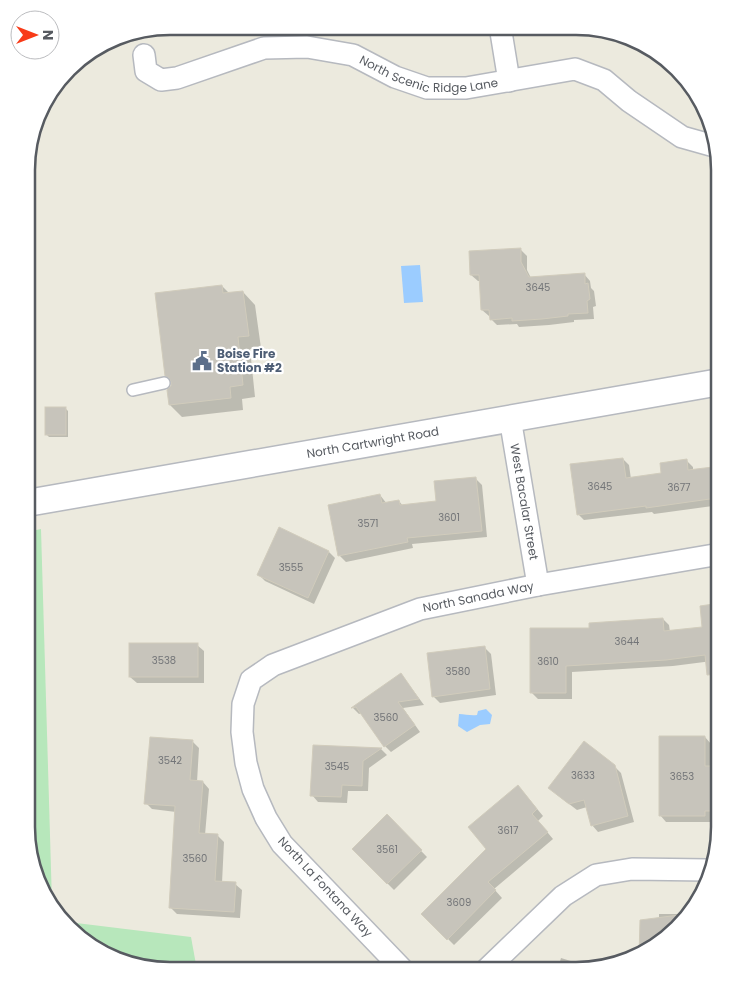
<svg xmlns="http://www.w3.org/2000/svg" width="746" height="997" font-family="Poppins,sans-serif">
  <style>
    .green { fill: #b7e7bb }
    .water { fill: #9bccff }
    .shadow { fill: #0003 }
    .building { fill: #c7c4bb; stroke: #d1ccbc }
    .lines { fill: none; stroke-linecap: round; stroke-linejoin: round }
    .service-casing { stroke: #b6b9bf; stroke-width: 14 }
    .minor-casing { stroke: #b6b9bf; stroke-width: 24 }
    .tertiary-casing { stroke: #b6b9bf; stroke-width: 29 }
    .service { stroke: #fff; stroke-width: 11 }
    .minor { stroke: #fff; stroke-width: 21 }
    .tertiary { stroke: #fff; stroke-width: 26 }
    .labels { text-anchor: middle; stroke-width: 4.5; stroke-linejoin: round; paint-order: stroke }
    .number-label { font-size: 10px; fill: #737578 }
    .street-label { font-size: 12px; fill: #575b61; stroke: #fff }
    .service-label { font-size: 12px; font-weight: bold; fill: #4e5e75; stroke: #fff; text-anchor: start }
    .rim { fill: none; stroke: #575b61; stroke-width: 2.5 }
  </style>
  <rect width="100%" height="100%" fill="#eceade"/>
  <g class="green">
    <path d="M41,529L52,903L41,891L26,827L27,532Z"/>
    <path d="M68,922L191,937L197,970H152L90,946Z"/>
  </g>
  <g class="water">
    <path d="M420,265L423,302L404,303L401,266Z"/>
    <path d="M486,709L492,715L490,724L480,725L467,732L458,726L459,714C465,714 471,716 477,715L478,711Z"/>
  </g>
  <g class="shadow">
    <path d="M520,249L527,256V270L531,278L584,274L590,281L591,288L594,291L596,306L593,307L594,319L574,320V322L549,325L519,327L517,324L497,325L491,319V316H489L482,310L480,281H478L471,275Z"/>
    <path d="M222,286L230,294L243,292L255,305L261,348L250,349L255,397L242,399L243,410L182,417L170,405L172,386Z"/>
    <path d="M65,408L68,411V437H49L46,434Z"/>
    <path d="M623,459L629,465L631,479L663,474L686,460L693,467V471L720,467V505L654,514L652,512L584,520L578,514Z"/>
    <path d="M476,479L482,485L487,537L412,544L413,548L346,562L339,555L380,495L387,504L399,501L403,506L437,502Z"/>
    <path d="M329,552L335,558L314,604L265,581L259,575Z"/>
    <path d="M663,619L669,625L670,632L703,628L720,660L673,666L572,672V699H538L531,692L591,630Z"/>
    <path d="M197,645L204,651V683H137L130,677Z"/>
    <path d="M484,647L491,654L496,695L440,703L433,696Z"/>
    <path d="M401,674L424,705L403,708L420,732L391,752L385,746L362,713L359,714L353,708Z"/>
    <path d="M705,737L711,744V767H719V817H711V822H666L660,815Z"/>
    <path d="M193,742L199,748L197,782H203L209,789L205,835H217L224,842L222,883L235,884L242,890L240,918L177,914L171,908L176,812L152,809L146,803Z"/>
    <path d="M314,746L381,749L387,755L369,768L368,791H348L347,803L318,802L312,795Z"/>
    <path d="M614,766L621,773L634,822L598,832L592,825L587,807L577,810L556,794Z"/>
    <path d="M524,793L543,816L538,821L553,839L494,889L502,898L454,945L423,914L488,849Z"/>
    <path d="M387,816L427,857L394,890L353,849Z"/>
    <path d="M659,914H687L641,955L659,919Z"/>
    <path d="M561,958L590,967L576,971H557Z"/>
  </g>
  <g class="building">
    <path d="M521,248V262L529,277L585,273V284L588,283L590,299L587,301L588,313L568,314V316L542,319L512,321V318L490,320L489,310H481L479,275H470L469,251Z"/>
    <path d="M222,285L223,293L243,291L249,336L238,337L243,385L230,387L231,398L169,405L167,390L171,386V382L169,378L165,376L155,293Z"/>
    <rect x="45" y="407" width="21" height="28"/>
    <path d="M623,458L626,478L661,473L660,463L687,459L688,470L713,467L717,498L646,508V506L577,515L570,464Z"/>
    <path d="M476,477L482,531L407,538L408,542L338,556L328,505L380,494L382,503L399,500L400,505L436,501L434,481Z"/>
    <path d="M279,527L329,551L308,598L257,575Z"/>
    <path d="M720,603V674L707,675L705,655L666,660L566,666V693H530V628H589V623L663,618L664,631L702,627L700,606Z"/>
    <rect x="129" y="643" width="69" height="34"/>
    <path d="M485,646L490,689L432,697L427,653Z"/>
    <path d="M401,673L419,699L398,702L415,725L384,747L356,707L351,708Z"/>
    <path d="M659,736H705V766H719V811H705V816H659Z"/>
    <path d="M150,737L193,740L190,780L203,781L199,833L218,834L215,881L236,882L234,912L169,908L175,806L144,804Z"/>
    <path d="M584,741L615,765L628,816L591,826L584,800L569,804L548,788Z"/>
    <path d="M313,745L382,748L363,761L362,786L342,785L341,797L310,796Z"/>
    <path d="M518,785L537,809L532,814L548,832L488,882L496,890L447,940L421,914L486,849L468,827Z"/>
    <path d="M387,814L422,850L387,884L352,849Z"/>
    <path d="M687,914L640,956H639L640,920Z"/>
  </g>
  <g class="lines">
    <defs>
      <path id="service" d="M133,390L164,383"/>
      <g id="minor">
        <path d="M502,27L501,32L509,81"/>
        <path id="s1" d="M144,55L146,71L161,80L177,78L264,48L307,47L353,55L395,77L427,88H466L575,69L604,80L629,101L682,137L714,146"/>
        <path id="s2" d="M510,418L538,585"/>
        <path id="s3" d="M403,970L282,844L266,818L253,789L246,763L242,732L243,704L251,680L273,665L420,609L538,585L720,554"/>
        <path d="M486,970L563,896L596,875L632,869L708,870"/>
      </g>
      <g id="tertiary">
        <path id="s4" d="M27,503L720,382"/>
      </g>
    </defs>
    <use href="#service" class="service-casing"/>
    <use href="#minor" class="minor-casing"/>
    <use href="#tertiary" class="tertiary-casing"/>
    <use href="#service" class="service"/>
    <use href="#minor" class="minor"/>
    <use href="#tertiary" class="tertiary"/>
  </g>
  <defs>
    <symbol id="civic-bare" viewBox="-9 -9 18 18"><path d="M-.6-6.5H3V-4.5H.6V-3L4-1V1h2V6H-6V1h2V-1L-.6-3ZM-1.2 2.5V6h2.4V2.5Z" fill="#5c6f8a" stroke="#fff" stroke-width="2.5" paint-order="stroke"/></symbol>
  </defs>
  <g fill-rule="evenodd">
    <use href="#civic-bare" x="188" y="347" width="28" height="28"/>
  </g>
  <g class="labels">
    <g class="number-label">
      <text x="538" y="291">3645</text>
      <text x="600" y="490">3645</text>
      <text x="679" y="491">3677</text>
      <text x="449" y="521">3601</text>
      <text x="368" y="527">3571</text>
      <text x="291" y="571">3555</text>
      <text x="627" y="645">3644</text>
      <text x="164" y="664">3538</text>
      <text x="548" y="665">3610</text>
      <text x="458" y="675">3580</text>
      <text x="386" y="721">3560</text>
      <text x="170" y="764">3542</text>
      <text x="337" y="770">3545</text>
      <text x="583" y="779">3633</text>
      <text x="682" y="780">3653</text>
      <text x="508" y="834">3617</text>
      <text x="387" y="853">3561</text>
      <text x="195" y="862">3560</text>
      <text x="459" y="906">3609</text>
    </g>
    <g class="street-label">
      <text dy="4" stroke="none"><textPath href="#s1" startOffset="312">North Scenic Ridge Lane</textPath></text>
      <text dy="4" stroke="none"><textPath href="#s4" startOffset="351">North Cartwright Road</textPath></text>
      <text dy="4" stroke="none"><textPath href="#s2" startOffset="85">West Bacalar Street</textPath></text>
      <text dy="4" stroke="none"><textPath href="#s3" startOffset="592">North Sanada Way</textPath></text>
      <text transform="translate(325 887) rotate(47)" y="4">North La Fontana Way</text>
    </g>
    <g class="service-label">
      <text x="217" y="358">Boise Fire<tspan x="217" dy="14">Station #2</tspan></text>
    </g>
  </g>
  <path d="M0 0H746V997H0ZM170 35H576A135 135 0 0 1 711 170V827A135 135 0 0 1 576 962H170A135 135 0 0 1 35 827V170A135 135 0 0 1 170 35Z" fill="#fff" fill-rule="evenodd"/>
  <path class="rim" d="M170 35H576A135 135 0 0 1 711 170V827A135 135 0 0 1 576 962H170A135 135 0 0 1 35 827V170A135 135 0 0 1 170 35Z"/>
  <g transform="translate(35 35) rotate(90)"><circle r="24" fill="#ffffff" stroke="#bcbdc0"/>
  <path d="M0-4L9 19L0 12L-9 19Z" fill="#f83b18"/>
  <text y="-8" font-size="14" font-weight="bold" text-anchor="middle" fill="#575b61">N</text>
  </g>
</svg>
